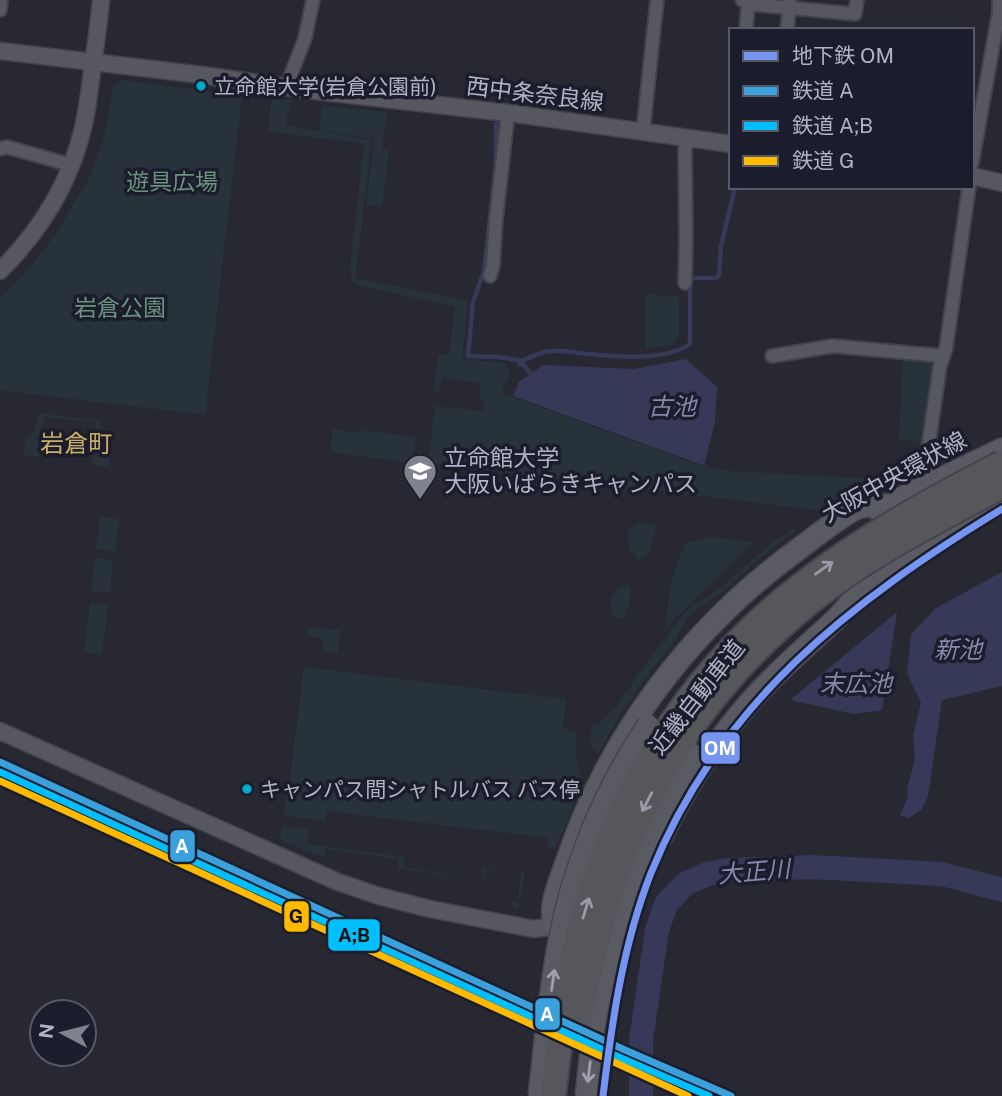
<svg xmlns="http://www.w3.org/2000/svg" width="1002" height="1096" font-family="'Public Sans','Noto Sans JP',sans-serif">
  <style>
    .green { fill: #28323a }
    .water { fill: #363a58 }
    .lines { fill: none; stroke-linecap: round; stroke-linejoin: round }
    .stream { stroke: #363a58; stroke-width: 4.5 }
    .river { stroke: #363a58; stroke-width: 24 }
    .minor-casing { stroke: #43444b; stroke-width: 16 }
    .tertiary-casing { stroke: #43444b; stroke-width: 19 }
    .primary-casing { stroke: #45454f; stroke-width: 24 }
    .minor { stroke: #575760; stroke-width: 12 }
    .tertiary { stroke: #575760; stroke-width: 16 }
    .primary { stroke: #595a62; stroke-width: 21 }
    .primary-bridge-casing { stroke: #45454f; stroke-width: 24; stroke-linecap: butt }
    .motorway-bridge-casing { stroke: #44444d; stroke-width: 28; stroke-linecap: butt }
    .primary-bridge { stroke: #595a62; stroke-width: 21 }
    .motorway-bridge { stroke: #56575a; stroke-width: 24 }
    .rail-1-casing { stroke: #1c1d2c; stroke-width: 12 }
    .rail-2-casing { stroke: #1c1d2c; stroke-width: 12 }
    .rail-3-casing { stroke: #1c1d2c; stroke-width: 12 }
    .rail-1 { stroke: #3aa1dd; stroke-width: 7 }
    .rail-2 { stroke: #00bfff; stroke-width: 7 }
    .rail-3 { stroke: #ffba00; stroke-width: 7 }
    .metro-1-casing { stroke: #1c1d2c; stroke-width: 12 }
    .metro-1 { stroke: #7694f1; stroke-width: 7 }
    .oneway { stroke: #9a9ba9 }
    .oneway2 { stroke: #9fa0b0 }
    .bus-dot { fill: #00a9ce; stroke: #1c1d2c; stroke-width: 2.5 }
    .labels { text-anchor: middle; stroke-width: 7; stroke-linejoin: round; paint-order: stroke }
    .bus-label { font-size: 21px; fill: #b1b2c3; stroke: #1c1d2c; text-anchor: start }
    .street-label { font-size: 23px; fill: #b1b2c3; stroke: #1c1d2c }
    .park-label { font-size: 23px; fill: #6a927f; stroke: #1c1d2c }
    .poi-label { font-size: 23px; fill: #b1b2c3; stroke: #1c1d2c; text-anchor: start }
    .water-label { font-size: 24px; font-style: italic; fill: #8388ad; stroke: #1c1d2c }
    .neighbourhood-label { font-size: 24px; fill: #c9af66; stroke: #1c1d2c }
    .line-badge { stroke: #1c1d2c; stroke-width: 2.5 }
    .badge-label { font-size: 19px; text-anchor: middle; font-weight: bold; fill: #fff }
    .pale-badge-label { font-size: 19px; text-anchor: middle; font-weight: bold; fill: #111 }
  </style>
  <rect width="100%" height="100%" fill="#272832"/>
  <g class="green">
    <path d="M122,80L242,95L205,415L0,390V297C33,268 58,234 79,195C85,186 90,176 94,166C105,141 109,114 113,87Z"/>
    <path d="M272,98L291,100L285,125L372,140L355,278L468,301L462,359L506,363L510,374L501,393L705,467L731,471L894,480L883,487L858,491L825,511L428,463L435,406L483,411L484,402L479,401L481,383L442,378L440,392L433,391L438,354L449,355L455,307L358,285L352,281L350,270L364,144L268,131Z"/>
    <path d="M323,105L387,112L382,149L389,150L382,207L366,205L374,139L319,130Z"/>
    <path d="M646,294L679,297V336L672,345L646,348Z"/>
    <path d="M903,357L928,360L934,367L923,445L918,441L899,440Z"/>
    <path d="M38,413L100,421L101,422L98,450L111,452L109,467L91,465L96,422L44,417L39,457L24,455L26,439L33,432L36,426Z"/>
    <path d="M333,429L361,433L362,430L416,437L412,463L330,452Z"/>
    <path d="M100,517L119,519L115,551L96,549Z"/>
    <path d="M636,523L657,525L649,554L638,561L629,548L628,532Z"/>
    <path d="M793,528L797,530L755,562L720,594L696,610L688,617L676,639L650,672L624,709L598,754C587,744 589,739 593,725L597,726L616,707L644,666L688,609L720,588L768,546Z"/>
    <path d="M710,537L754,542L665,629L671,580L685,543Z"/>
    <path d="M95,558L113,560L110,593L91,591Z"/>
    <path d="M630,585V603L624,617H612L610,601L618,588Z"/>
    <path d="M90,603L108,605L102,655L84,652Z"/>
    <path d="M309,626L340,630L338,653L322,651L324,639L307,637Z"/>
    <path d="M304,667L566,699L563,728L578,733C574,751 575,766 584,781L555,849L547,848L549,838L327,811L325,821L284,816L286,796L288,795Z"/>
    <path d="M282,826L309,829L307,844L404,857V868L482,878L483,867L523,872L525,875L518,908L511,907L512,902H518L521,872L486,869L484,879L398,869V859L326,849L325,858L280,840Z"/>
  </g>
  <g class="water">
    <path d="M686,359L717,387L715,422L705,461V466L513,396L519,382L543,365L634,369Z"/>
    <path d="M1002,572V686L942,700L928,796L922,809L909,818L900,816L908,796L907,789L915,759L913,735L921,703L907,673L911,634L936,608Z"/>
    <path d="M897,612L882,710L854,714L790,700Z"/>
  </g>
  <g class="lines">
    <g class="stream">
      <path d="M496,124V163L484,271L473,302L468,356L499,357L518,360L521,365"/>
      <path d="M530,373L521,361C532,358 539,351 551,351C564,350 577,353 589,354C618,357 665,361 690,344V278H716L719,275L721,246L735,187"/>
    </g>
    <path class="river" d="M641,1096V1040L657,930L666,904L685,884L707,874L728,870L813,867L942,874L1002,890"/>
    <defs>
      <g id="minor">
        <path d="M742,0L748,4L746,30"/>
        <path d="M748,4L855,14L857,0"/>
        <path d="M0,10L1,0"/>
        <path d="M787,30L790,2"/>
        <path d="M289,87L290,77L305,38L313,0"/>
        <path d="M643,132L657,0"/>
        <path d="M0,149L7,147L71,165"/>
        <path d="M972,163L999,12V0"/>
        <path d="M490,276L493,266L496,219L508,113"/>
        <path d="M685,283L686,240L685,149L687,139"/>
        <path d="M772,356L833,346L943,356"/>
        <path d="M934,483L925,470L926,462L940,366L946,348L969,187"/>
      </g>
      <g id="tertiary">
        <path d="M0,51L202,75L307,90L508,113L731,144"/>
        <path d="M972,176L1002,183"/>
        <path d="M0,271C39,232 70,183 83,128C88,107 90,86 93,64C96,43 99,22 101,0"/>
        <path d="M0,731L338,882L379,896L430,909L534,929L555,926"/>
      </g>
      <g id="primary">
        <path d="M879,511L903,497L1002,449"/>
        <path d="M855,591L938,536L1002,500"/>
        <path d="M662,836C685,788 715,742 750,702C776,672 806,647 835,620C846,609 856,596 866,583"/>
        <path d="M568,941C540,921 557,889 566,863C608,736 692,626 800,548C812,539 850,509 862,507C871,505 880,506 889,505"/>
      </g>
    </defs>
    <use href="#minor" class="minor-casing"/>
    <use href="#tertiary" class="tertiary-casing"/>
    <use href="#primary" class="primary-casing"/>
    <use href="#minor" class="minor"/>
    <use href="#tertiary" class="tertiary"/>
    <use href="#primary" class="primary"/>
    <defs>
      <g id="primary-bridge">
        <path d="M539,1096C545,1045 549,993 559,942C573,865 605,789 648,725"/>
        <path d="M586,1096C589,1071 591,1046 595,1021C599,996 606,972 613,947C632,880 656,813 695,755"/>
      </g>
      <g id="motorway-bridge">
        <path d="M579,1023C583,997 589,971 596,945C631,803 697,693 811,601C869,555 937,521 1002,486"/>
        <path d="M553,1096C561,1035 567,972 584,913C622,781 693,668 803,584C864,536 933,499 1002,463"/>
      </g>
    </defs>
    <use href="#primary-bridge" class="primary-bridge-casing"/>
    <use href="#motorway-bridge" class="motorway-bridge-casing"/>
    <use href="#primary-bridge" class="primary-bridge"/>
    <use href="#motorway-bridge" class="motorway-bridge"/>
    <defs>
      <path id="rail-1" d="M0,762L625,1050L731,1096"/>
      <path id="rail-2" d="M0,772L621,1058L709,1096"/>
      <path id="rail-3" d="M0,781L688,1096"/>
    </defs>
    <use href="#rail-1" class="rail-1-casing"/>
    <use href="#rail-2" class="rail-2-casing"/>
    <use href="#rail-3" class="rail-3-casing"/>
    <use href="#rail-1" class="rail-1"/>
    <use href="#rail-2" class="rail-2"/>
    <use href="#rail-3" class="rail-3"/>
    <defs>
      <path id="metro-1" d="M603,1096C612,1021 623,944 651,873C720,702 850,602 1002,509"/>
    </defs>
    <use href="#metro-1" class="metro-1-casing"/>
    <use href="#metro-1" class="metro-1"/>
  </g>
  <defs><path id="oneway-shaft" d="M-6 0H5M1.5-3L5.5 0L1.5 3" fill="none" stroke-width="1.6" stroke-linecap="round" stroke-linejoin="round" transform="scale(1.75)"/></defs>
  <g class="oneway">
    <use href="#oneway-shaft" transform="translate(824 568) rotate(-36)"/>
    <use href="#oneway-shaft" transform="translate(647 802) rotate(117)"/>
    <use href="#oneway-shaft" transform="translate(586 908) rotate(-73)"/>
  </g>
  <g class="oneway2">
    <use href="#oneway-shaft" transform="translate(553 980) rotate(-82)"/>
    <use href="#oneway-shaft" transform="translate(589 1072) rotate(97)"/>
  </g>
  <defs>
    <symbol id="university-pin" viewBox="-11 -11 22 30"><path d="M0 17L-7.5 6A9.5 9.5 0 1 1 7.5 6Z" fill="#818290" stroke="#1c1d2c"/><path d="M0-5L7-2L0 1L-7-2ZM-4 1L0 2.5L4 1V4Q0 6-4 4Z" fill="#fff"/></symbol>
  </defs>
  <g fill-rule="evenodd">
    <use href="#university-pin" x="401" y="452" width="38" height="52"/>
  </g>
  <g class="bus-dot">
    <circle cx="201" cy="86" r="6"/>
    <circle cx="247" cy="789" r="6"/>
  </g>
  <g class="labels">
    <g class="bus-label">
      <text x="214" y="94">立命館大学(岩倉公園前)</text>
      <text x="260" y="797">キャンパス間シャトルバス バス停</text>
    </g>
    <g class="street-label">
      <text transform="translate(535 94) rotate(7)" y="8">西中条奈良線</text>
      <text transform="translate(894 477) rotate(-29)" y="8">大阪中央環状線</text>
      <text transform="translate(697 697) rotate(-52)" y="8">近畿自動車道</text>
    </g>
    <g class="park-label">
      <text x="172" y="190">遊具広場</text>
      <text x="120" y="316">岩倉公園</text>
    </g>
    <g class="poi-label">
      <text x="444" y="466">立命館大学<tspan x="444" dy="26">大阪いばらきキャンパス</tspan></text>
    </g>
    <g class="water-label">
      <text x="672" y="415">古池</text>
      <text x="958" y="658">新池</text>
      <text x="856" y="692">末広池</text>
      <text transform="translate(754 872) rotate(-5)" y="8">大正川</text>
    </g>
    <g class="neighbourhood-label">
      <text x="76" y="452">岩倉町</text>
    </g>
  </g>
  <g class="line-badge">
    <rect x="700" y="731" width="41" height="34" rx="7" fill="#7694f1"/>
    <rect x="169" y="829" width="27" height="34" rx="7" fill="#3aa1dd"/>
    <rect x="283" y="900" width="27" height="33" rx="7" fill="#ffba00"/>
    <rect x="327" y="918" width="54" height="34" rx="7" fill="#00bfff"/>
    <rect x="534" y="997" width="27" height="34" rx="7" fill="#3aa1dd"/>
  </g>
  <g class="badge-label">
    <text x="720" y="755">OM</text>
    <text x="182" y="853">A</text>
    <text x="547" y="1021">A</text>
  </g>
  <g class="pale-badge-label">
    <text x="296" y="923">G</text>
    <text x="354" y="942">A;B</text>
  </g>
  <rect x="729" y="28" width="245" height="161" fill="#1c1d2c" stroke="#585968" stroke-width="2"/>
  <rect x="743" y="51" width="35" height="10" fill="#7694f1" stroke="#585968" stroke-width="2"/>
  <text x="792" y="63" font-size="21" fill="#b1b2c3">地下鉄 OM</text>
  <rect x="743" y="86" width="35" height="10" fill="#3aa1dd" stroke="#585968" stroke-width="2"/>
  <text x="792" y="98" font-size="21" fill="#b1b2c3">鉄道 A</text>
  <rect x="743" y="121" width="35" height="10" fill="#00bfff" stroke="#585968" stroke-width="2"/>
  <text x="792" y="133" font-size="21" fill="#b1b2c3">鉄道 A;B</text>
  <rect x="743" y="156" width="35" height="10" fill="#ffba00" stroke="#585968" stroke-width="2"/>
  <text x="792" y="168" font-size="21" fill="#b1b2c3">鉄道 G</text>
  <g transform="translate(63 1033) rotate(277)"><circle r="33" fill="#1c1d2c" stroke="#585968" stroke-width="2"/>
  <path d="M0-5L12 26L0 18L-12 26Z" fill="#818290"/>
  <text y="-10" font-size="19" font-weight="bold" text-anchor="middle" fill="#b1b2c3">N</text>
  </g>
</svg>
